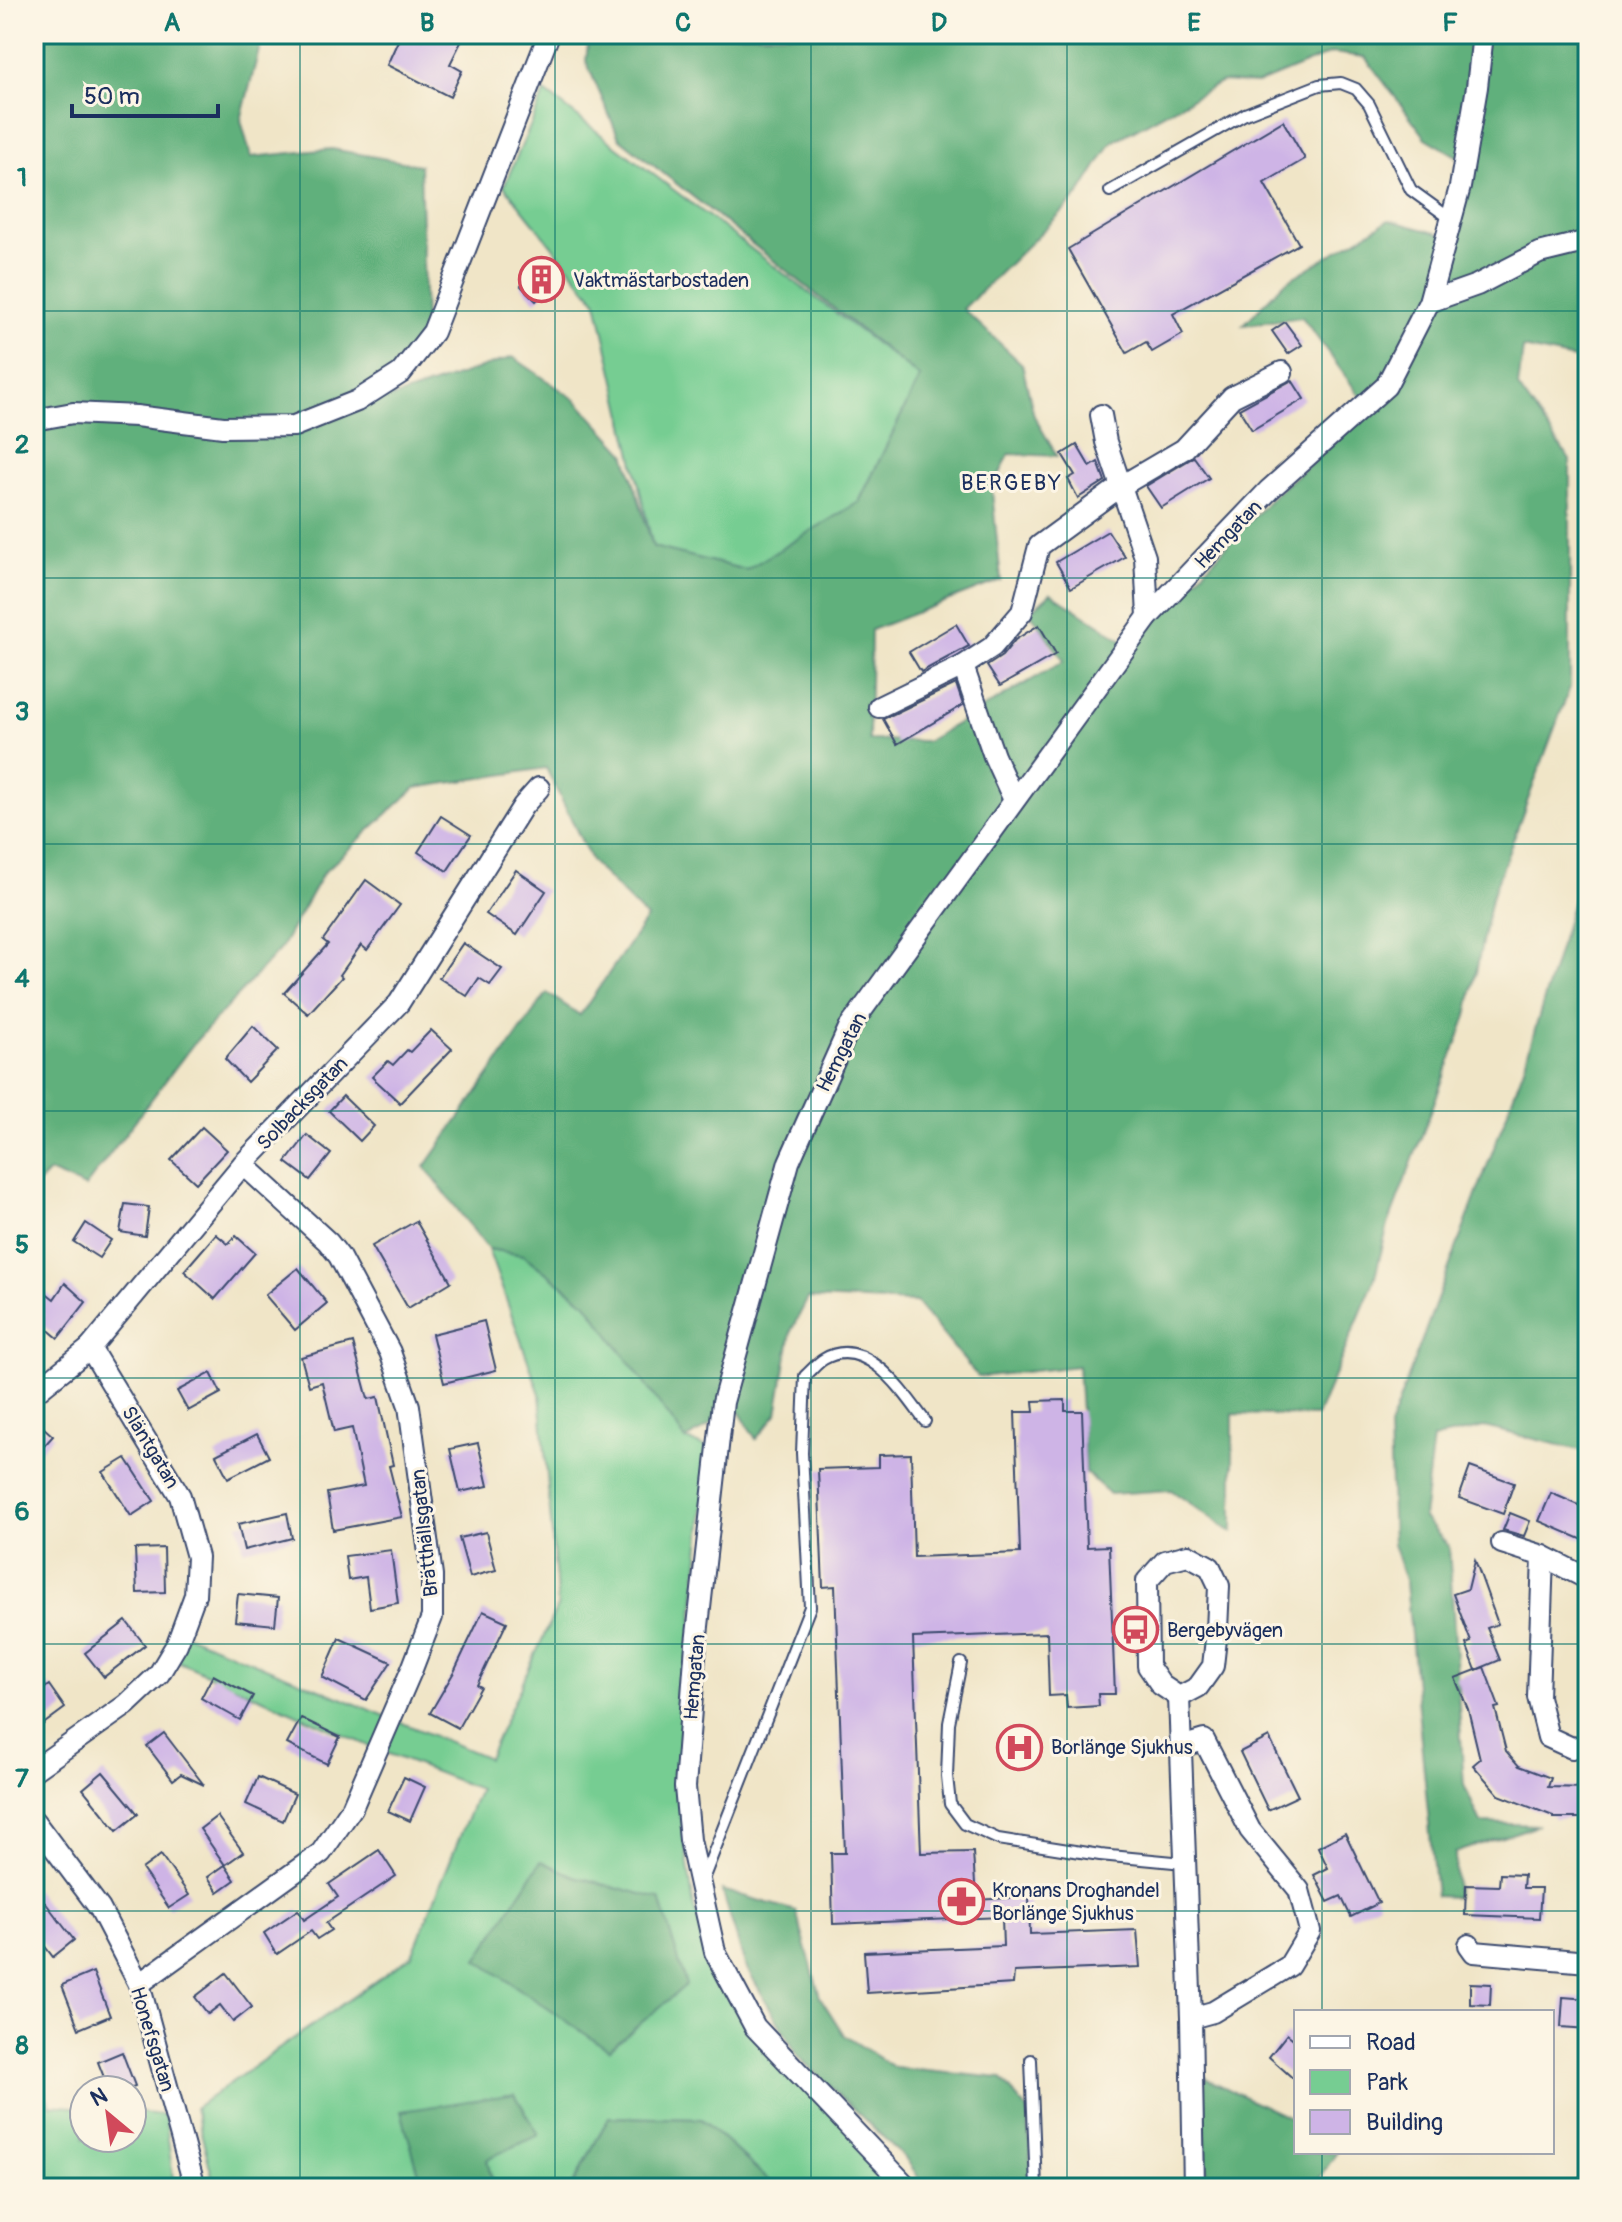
<svg xmlns="http://www.w3.org/2000/svg" width="1622" height="2222" font-family="Pangolin,sans-serif">
  <style>
    .green { fill: #76cd92; stroke: #487e78; stroke-width: 2; fill-rule: evenodd }
    .forest { fill: #60b07c; stroke: #3e706d; stroke-width: 2; fill-rule: evenodd }
    .building { fill: #ceb4e6 }
    .lines { fill: none; stroke-linecap: round; stroke-linejoin: round }
    .lane-casing { stroke: #3b4a6e; stroke-width: 14 }
    .street-casing { stroke: #3b4a6e; stroke-width: 24 }
    .lane { stroke: #fff; stroke-width: 10 }
    .street { stroke: #fff; stroke-width: 20 }
    .grid { fill: none; stroke: #0f766e; stroke-width: 2; stroke-opacity: 0.55 }
    .labels { text-anchor: middle; stroke-width: 6; stroke-linejoin: round; paint-order: stroke }
    .poi-label { font-size: 20px; fill: #1b2f5e; stroke: #fcf5e5; text-anchor: start }
    .street-label { font-size: 20px; fill: #1b2f5e; stroke: #fcf5e5 }
    .neighbourhood-label { font-size: 22px; letter-spacing: 2px; fill: #1b2f5e; stroke: #fcf5e5 }
    .neatline { fill: none; stroke: #0f766e; stroke-width: 3 }
    .grid-label { font-size: 26px; text-anchor: middle; font-weight: bold; fill: #0f766e }
  </style>
  <rect width="100%" height="100%" fill="#fcf5e5"/>
  <filter id="ink" filterUnits="userSpaceOnUse"><feTurbulence type="fractalNoise" baseFrequency=".0125" numOctaves="2"/><feDisplacementMap in="SourceGraphic" scale="16" xChannelSelector="R" yChannelSelector="G"/><feConvolveMatrix kernelMatrix="1 2 1 2 8 2 1 2 1" color-interpolation-filters="sRGB"/></filter>
  <filter id="wash" filterUnits="userSpaceOnUse"><feTurbulence type="fractalNoise" baseFrequency=".006" numOctaves="4" result="noise"/><feDisplacementMap in="SourceGraphic" scale="32" xChannelSelector="R" yChannelSelector="G"/><feGaussianBlur stdDeviation="1.8" result="paint"/><feColorMatrix in="noise" values="0 0 0 0 0 0 0 0 0 0 0 0 0 0 0 0 0 1.4 0 .05"/><feComposite in="paint" operator="in"/></filter>
  <g filter="url(#wash)">
    <rect width="100%" height="100%" fill="#f0e5c7"/>
    <g class="green">
      <path d="M545,92L920,377L859,502L746,570L653,547L597,302L504,186Z"/>
      <path d="M488,1249L523,1255L586,1303L686,1440L709,1448L677,1788L694,1908L710,1955L898,2188H777L701,2119L609,2117L571,2188H493L487,2159L422,2185L421,2188H215L195,2108L412,1955L479,1789L376,1749L164,1655L182,1633L488,1758L558,1605L540,1394ZM541,1862L574,1876L477,1960Z"/>
      <path d="M34,2060L50,2105L84,2108V2138H132V2112L165,2115L174,2188H34Z"/>
    </g>
    <g class="forest">
      <path d="M34,34H263L241,120L251,157L332,149L420,165L425,324L392,398L513,357L577,401L625,453L653,547L746,570L859,502L920,377L619,138L586,61L589,34H1588V362L1523,348L1518,387L1570,460V687L1491,899L1467,1016L1388,1225L1373,1284L1317,1416L1233,1414V1533L1171,1490L1110,1494L1085,1472L1078,1366L978,1377L916,1302L808,1298L791,1331L777,1414L756,1439L737,1408L686,1440L586,1303L523,1255L488,1249L425,1167L547,993L580,1015L647,918L592,862L546,768L415,788L323,873L281,948L194,1043L85,1187L49,1172L34,1188ZM1332,53L1365,57L1426,138L1475,167L1454,238L1389,220L1284,283L1243,325L1302,317L1371,411L1275,494L1133,647L1051,593L1030,612L1064,661L927,741L869,740L871,630L1001,580L992,491L1009,454L1057,456L1034,416L1022,364L963,309L1079,195L1112,142L1222,82L1257,84Z"/>
      <path d="M1588,851V1452L1484,1427L1433,1439L1423,1517L1449,1547L1464,1785L1481,1823L1538,1825L1455,1853L1456,1897L1436,1896L1406,1583L1393,1544L1389,1428L1523,1070Z"/>
      <path d="M541,1861L574,1876L660,1899L686,1985L609,2050L477,1960Z"/>
      <path d="M722,1890L796,1911L820,1997L844,2035L895,2068L1001,2078L1028,2111L1032,2188H926L906,2159L798,2056L745,1965Z"/>
      <path d="M1203,2077L1296,2121V2152H1337L1313,2188H1207Z"/>
      <path d="M515,2094L539,2135L487,2159L493,2188H421L422,2184L401,2111Z"/>
      <path d="M609,2117L701,2119L777,2188H571Z"/>
    </g>
    <g id="blocks">
      <g class="building">
        <path d="M401,34H465L450,64L462,71L450,97L387,65Z"/>
        <path d="M1283,121L1305,159L1264,183L1299,244L1173,314L1183,334L1152,352L1146,342L1127,353L1068,249Z"/>
        <path d="M548,260L563,275L536,301L521,286Z"/>
        <path d="M1285,322L1302,345L1288,354L1272,331Z"/>
        <path d="M1292,380L1304,399L1252,430L1239,409Z"/>
        <path d="M1077,445L1090,467L1098,462L1105,481L1078,498L1068,479L1075,475L1062,454Z"/>
        <path d="M1194,457L1209,478L1161,508L1146,486Z"/>
        <path d="M1108,531L1125,557L1071,588L1056,562Z"/>
        <path d="M956,624L969,646L921,672L909,652Z"/>
        <path d="M1039,625L1056,654L1000,686L987,666L1002,656L1015,640Z"/>
        <path d="M956,684L963,705L897,744L883,719Z"/>
        <path d="M441,816L471,835L447,871L418,852Z"/>
        <path d="M516,870L546,891L517,935L486,914Z"/>
        <path d="M366,880L400,905L367,950L361,945L340,975L342,977L308,1014L284,993L328,944L323,940Z"/>
        <path d="M463,943L502,969L490,985L479,978L467,996L439,978Z"/>
        <path d="M253,1026L278,1050L247,1082L225,1059Z"/>
        <path d="M431,1030L452,1049L400,1103L372,1077L388,1061L393,1065L407,1050L410,1052Z"/>
        <path d="M343,1096L374,1126L360,1141L329,1111Z"/>
        <path d="M202,1127L227,1150L196,1183L171,1160Z"/>
        <path d="M307,1135L331,1154L310,1180L286,1162Z"/>
        <path d="M125,1204L149,1207L145,1236L120,1232Z"/>
        <path d="M416,1221L451,1282L408,1308L372,1246Z"/>
        <path d="M86,1223L111,1240L99,1258L74,1242Z"/>
        <path d="M216,1234L228,1244L236,1236L255,1253L215,1299L184,1271Z"/>
        <path d="M298,1268L327,1303L295,1330L265,1295Z"/>
        <path d="M65,1283L86,1302L58,1338L39,1322L44,1315L34,1304L45,1292L54,1299Z"/>
        <path d="M484,1321L496,1370L444,1383L432,1334Z"/>
        <path d="M353,1343L368,1399L378,1397L393,1465L389,1466L402,1517L333,1530L327,1493L364,1486L352,1428L334,1432L322,1382L309,1386L301,1357Z"/>
        <path d="M211,1373L221,1393L188,1411L177,1391Z"/>
        <path d="M1065,1400V1411H1082L1087,1547L1109,1546L1115,1694H1098L1099,1706L1067,1708L1066,1695L1049,1696L1047,1633L913,1638L921,1853L973,1852L976,1900L1029,1897L1030,1934L1137,1930L1140,1967L1014,1972L1013,1984L867,1993L864,1952L1003,1946L1002,1917L833,1924L831,1853H845L835,1586L823,1587L818,1469L879,1467V1455L911,1454L914,1557L1020,1553L1015,1412H1034L1033,1401Z"/>
        <path d="M34,1419L53,1436L34,1457Z"/>
        <path d="M257,1434L269,1457L228,1478L216,1455Z"/>
        <path d="M478,1443L488,1486L460,1492L450,1449Z"/>
        <path d="M126,1458L154,1501L131,1516L103,1472Z"/>
        <path d="M1470,1467L1514,1483L1503,1514L1459,1498Z"/>
        <path d="M1551,1493L1588,1509V1542L1539,1521Z"/>
        <path d="M287,1513L292,1538L244,1550L238,1524Z"/>
        <path d="M1510,1513L1530,1521L1524,1536L1503,1530Z"/>
        <path d="M486,1532L496,1570L470,1577L459,1538Z"/>
        <path d="M164,1548L165,1592L137,1593L135,1549Z"/>
        <path d="M391,1550L398,1603L370,1608L366,1577L348,1580L345,1556Z"/>
        <path d="M1475,1560L1498,1624L1487,1628L1500,1660L1476,1670L1466,1644L1471,1642L1453,1594L1468,1589Z"/>
        <path d="M238,1594L278,1598L275,1625L235,1621Z"/>
        <path d="M483,1611L507,1622L477,1685L481,1687L458,1728L430,1713L454,1672Z"/>
        <path d="M126,1621L145,1645L104,1677L85,1653Z"/>
        <path d="M339,1638L391,1662L366,1700L322,1677Z"/>
        <path d="M1484,1667L1499,1707L1495,1708L1506,1751L1519,1766L1551,1778L1548,1787L1588,1788V1818H1553V1816L1499,1795L1473,1765L1480,1759L1468,1709L1455,1678Z"/>
        <path d="M213,1675L253,1696L240,1720L201,1698Z"/>
        <path d="M49,1685L65,1708L34,1731V1696Z"/>
        <path d="M301,1718L340,1737L327,1764L287,1744Z"/>
        <path d="M164,1733L204,1785L181,1774L173,1780L147,1746Z"/>
        <path d="M1269,1737L1298,1796L1268,1810L1240,1752Z"/>
        <path d="M103,1772L138,1814L117,1831L83,1789Z"/>
        <path d="M258,1777L295,1794L283,1821L246,1804Z"/>
        <path d="M404,1777L425,1787L410,1821L388,1811Z"/>
        <path d="M217,1816L243,1852L225,1865L200,1829Z"/>
        <path d="M1345,1833L1379,1903L1351,1917L1341,1896L1328,1902L1314,1875L1328,1868L1318,1847Z"/>
        <path d="M379,1850L396,1876L326,1923L331,1930L317,1939L311,1931L277,1954L264,1933L298,1910L304,1920L338,1897L329,1884Z"/>
        <path d="M161,1855L189,1895L169,1908L142,1869Z"/>
        <path d="M225,1865L235,1880L218,1892L208,1877Z"/>
        <path d="M1500,1874L1524,1875L1523,1888H1541L1539,1918L1465,1915L1466,1885L1499,1886Z"/>
        <path d="M34,1888L74,1940L53,1957L34,1932Z"/>
        <path d="M93,1972L110,2016L79,2029L62,1985Z"/>
        <path d="M226,1973L252,2007L233,2022L220,2005L208,2014L195,1997Z"/>
        <path d="M1470,1983L1491,1984L1490,2005L1470,2004Z"/>
        <path d="M1563,1997L1588,1999V2029L1561,2027Z"/>
        <path d="M1287,2034L1296,2041V2081L1269,2057Z"/>
        <path d="M122,2052L135,2086L125,2090H109L98,2062Z"/>
      </g>
    </g>
  </g>
  <g filter="url(#ink)">
    <use href="#blocks" fill-opacity="0" stroke="#3b4a6e" stroke-width="2"/>
    <g class="lines">
      <defs>
        <g id="lane">
          <path d="M1110,191L1245,114L1319,85L1341,83L1356,89L1369,104L1411,190L1451,219"/>
          <path d="M961,1663L949,1723L947,1776L950,1804L965,1824L998,1839L1100,1855L1184,1863"/>
          <path d="M702,1882L810,1607L802,1453L805,1376C811,1371 817,1363 824,1359C866,1334 904,1393 925,1421"/>
          <path d="M1031,2060L1036,2188"/>
        </g>
        <g id="street">
          <path d="M1429,302L1477,285L1539,253L1588,241"/>
          <path d="M1101,415L1106,442L1145,557L1148,617"/>
          <path d="M34,420L73,413L136,416L223,427L294,426L357,401L401,373L433,332L549,34"/>
          <path d="M963,666L994,756L1014,800"/>
          <path d="M879,707L963,666L992,647L1022,612L1039,546L1121,486L1184,449L1232,397L1282,372"/>
          <path d="M34,1393L90,1348L243,1164L399,1003L523,806L539,788"/>
          <path d="M1502,1543L1543,1556L1588,1579"/>
          <path d="M1188,1555L1210,1567L1219,1586L1217,1630L1213,1666L1198,1687L1179,1697L1161,1685L1148,1666L1147,1581L1165,1561Z"/>
          <path d="M1543,1556L1538,1697L1548,1737L1572,1748L1588,1745"/>
          <path d="M1179,1697L1191,2018L1194,2188"/>
          <path d="M1181,1747L1204,1740L1250,1830L1299,1890L1310,1931L1289,1966L1213,2012L1191,2018"/>
          <path d="M34,1770L126,1705L159,1674L177,1644L195,1595L197,1557L180,1496L90,1348"/>
          <path d="M34,1821L100,1909L139,1984L195,2188"/>
          <path d="M1469,1945L1474,1952L1588,1962"/>
          <path d="M139,1984L321,1853L352,1808L412,1669L432,1617V1576L409,1406L390,1352L339,1256L328,1242L243,1164"/>
          <path d="M908,2188L755,2027L715,1952L690,1840L685,1787L696,1644L723,1402L789,1162L849,1028L1148,617L1269,490L1386,386L1429,302L1460,187L1477,87L1483,34"/>
          <path d="M1584,2188L1588,2184"/>
        </g>
      </defs>
      <use href="#lane" class="lane-casing"/>
      <use href="#street" class="street-casing"/>
      <use href="#lane" class="lane"/>
      <use href="#street" class="street"/>
    </g>
  </g>
  <path class="grid" d="M300,34V2188M555,34V2188M811,34V2188M1067,34V2188M1322,34V2012M34,311H1588M34,578H1588M34,844H1588M34,1111H1588M34,1378H1588M34,1644H1588M34,1911H1588M1322,2152V2188"/>
  <defs>
    <symbol id="building-ring" viewBox="-11 -11 22 22"><circle r="9.5" fill="#fcf5e5" stroke="#d1495b" stroke-width="1.5"/><path d="M-4-6H4V6H1V3H-1V6H-4ZM-2.5-4.3h1.7v1.8h-1.7ZM.8-4.3h1.7v1.8H.8ZM-2.5-1h1.7V.8h-1.7ZM.8-1h1.7V.8H.8Z" fill="#d1495b"/></symbol>
    <symbol id="bus-ring" viewBox="-11 -11 22 22"><circle r="9.5" fill="#fcf5e5" stroke="#d1495b" stroke-width="1.5"/><path d="M-5-6H5V4H4V6H2V4H-2V6H-4V4H-5ZM-3.5-4V0h7V-4ZM-3.5 1.2v1.5H-2V1.2ZM2 1.2v1.5H3.5V1.2Z" fill="#d1495b"/></symbol>
    <symbol id="hospital-ring" viewBox="-11 -11 22 22"><circle r="9.5" fill="#fcf5e5" stroke="#d1495b" stroke-width="1.5"/><path d="M-5-5h3v3.5h4V-5h3V5h-3V1.5h-4V5h-3Z" fill="#d1495b"/></symbol>
    <symbol id="pharmacy-ring" viewBox="-11 -11 22 22"><circle r="9.5" fill="#fcf5e5" stroke="#d1495b" stroke-width="1.5"/><path d="M-2-6h4v4h4v4h-4v4h-4v-4h-4v-4h4Z" fill="#d1495b"/></symbol>
  </defs>
  <g fill-rule="evenodd">
    <use href="#building-ring" x="516" y="254" width="51" height="51"/>
    <use href="#bus-ring" x="1110" y="1604" width="51" height="51"/>
    <use href="#hospital-ring" x="994" y="1722" width="51" height="51"/>
    <use href="#pharmacy-ring" x="936" y="1876" width="51" height="51"/>
  </g>
  <g class="labels">
    <g class="poi-label">
      <text x="573" y="287">Vaktmästarbostaden</text>
      <text x="1167" y="1637">Bergebyvägen</text>
      <text x="1051" y="1754">Borlänge Sjukhus</text>
      <text x="992" y="1897">Kronans Droghandel<tspan x="992" dy="23">Borlänge Sjukhus</tspan></text>
    </g>
    <g class="street-label">
      <text transform="translate(1228 534) rotate(-46)" y="7">Hemgatan</text>
      <text transform="translate(841 1052) rotate(-63)" y="7">Hemgatan</text>
      <text transform="translate(302 1103) rotate(-46)" y="7">Solbacksgatan</text>
      <text transform="translate(151 1447) rotate(59)" y="7">Släntgatan</text>
      <text transform="translate(424 1533) rotate(-96)" y="7">Brätthällsgatan</text>
      <text transform="translate(694 1677) rotate(-85)" y="7">Hemgatan</text>
      <text transform="translate(153 2039) rotate(73)" y="7">Honefsgatan</text>
    </g>
    <g class="neighbourhood-label">
      <text x="1012" y="490">BERGEBY</text>
    </g>
  </g>
  <rect width="1622" height="2222" fill="none" stroke="#fcf5e5" stroke-width="88"/>
  <rect x="1294" y="2010" width="260" height="144" fill="#fcf5e5" stroke="#a2a6af" stroke-width="2"/>
  <rect x="1310" y="2036" width="40" height="12" fill="#ffffff" stroke="#a2a6af" stroke-width="2"/>
  <text x="1366" y="2050" font-size="24" fill="#1b2f5e">Road</text>
  <rect x="1310" y="2070" width="40" height="24" fill="#76cd92" stroke="#a2a6af" stroke-width="2"/>
  <text x="1366" y="2090" font-size="24" fill="#1b2f5e">Park</text>
  <rect x="1310" y="2110" width="40" height="24" fill="#ceb4e6" stroke="#a2a6af" stroke-width="2"/>
  <text x="1366" y="2130" font-size="24" fill="#1b2f5e">Building</text>
  <g transform="translate(108 2114) rotate(331)"><circle r="38" fill="#fcf5e5" stroke="#a2a6af" stroke-width="2"/>
  <path d="M0-6L14 30L0 20L-14 30Z" fill="#d1495b"/>
  <text y="-12" font-size="22" font-weight="bold" text-anchor="middle" fill="#1b2f5e">N</text>
  </g>
  <path d="M72 104v12h146v-12" fill="none" stroke="#1b2f5e" stroke-width="4"/>
  <text x="84" y="104" font-size="24" fill="#1b2f5e" stroke="#fcf5e5" stroke-width="6" paint-order="stroke">50 m</text>
  <rect x="44" y="44" width="1534" height="2134" class="neatline"/>
  <g class="grid-label">
    <text x="172" y="31">A</text>
    <text x="427" y="31">B</text>
    <text x="683" y="31">C</text>
    <text x="939" y="31">D</text>
    <text x="1194" y="31">E</text>
    <text x="1450" y="31">F</text>
    <text x="22" y="186">1</text>
    <text x="22" y="453">2</text>
    <text x="22" y="720">3</text>
    <text x="22" y="987">4</text>
    <text x="22" y="1253">5</text>
    <text x="22" y="1520">6</text>
    <text x="22" y="1787">7</text>
    <text x="22" y="2054">8</text>
  </g>
</svg>
